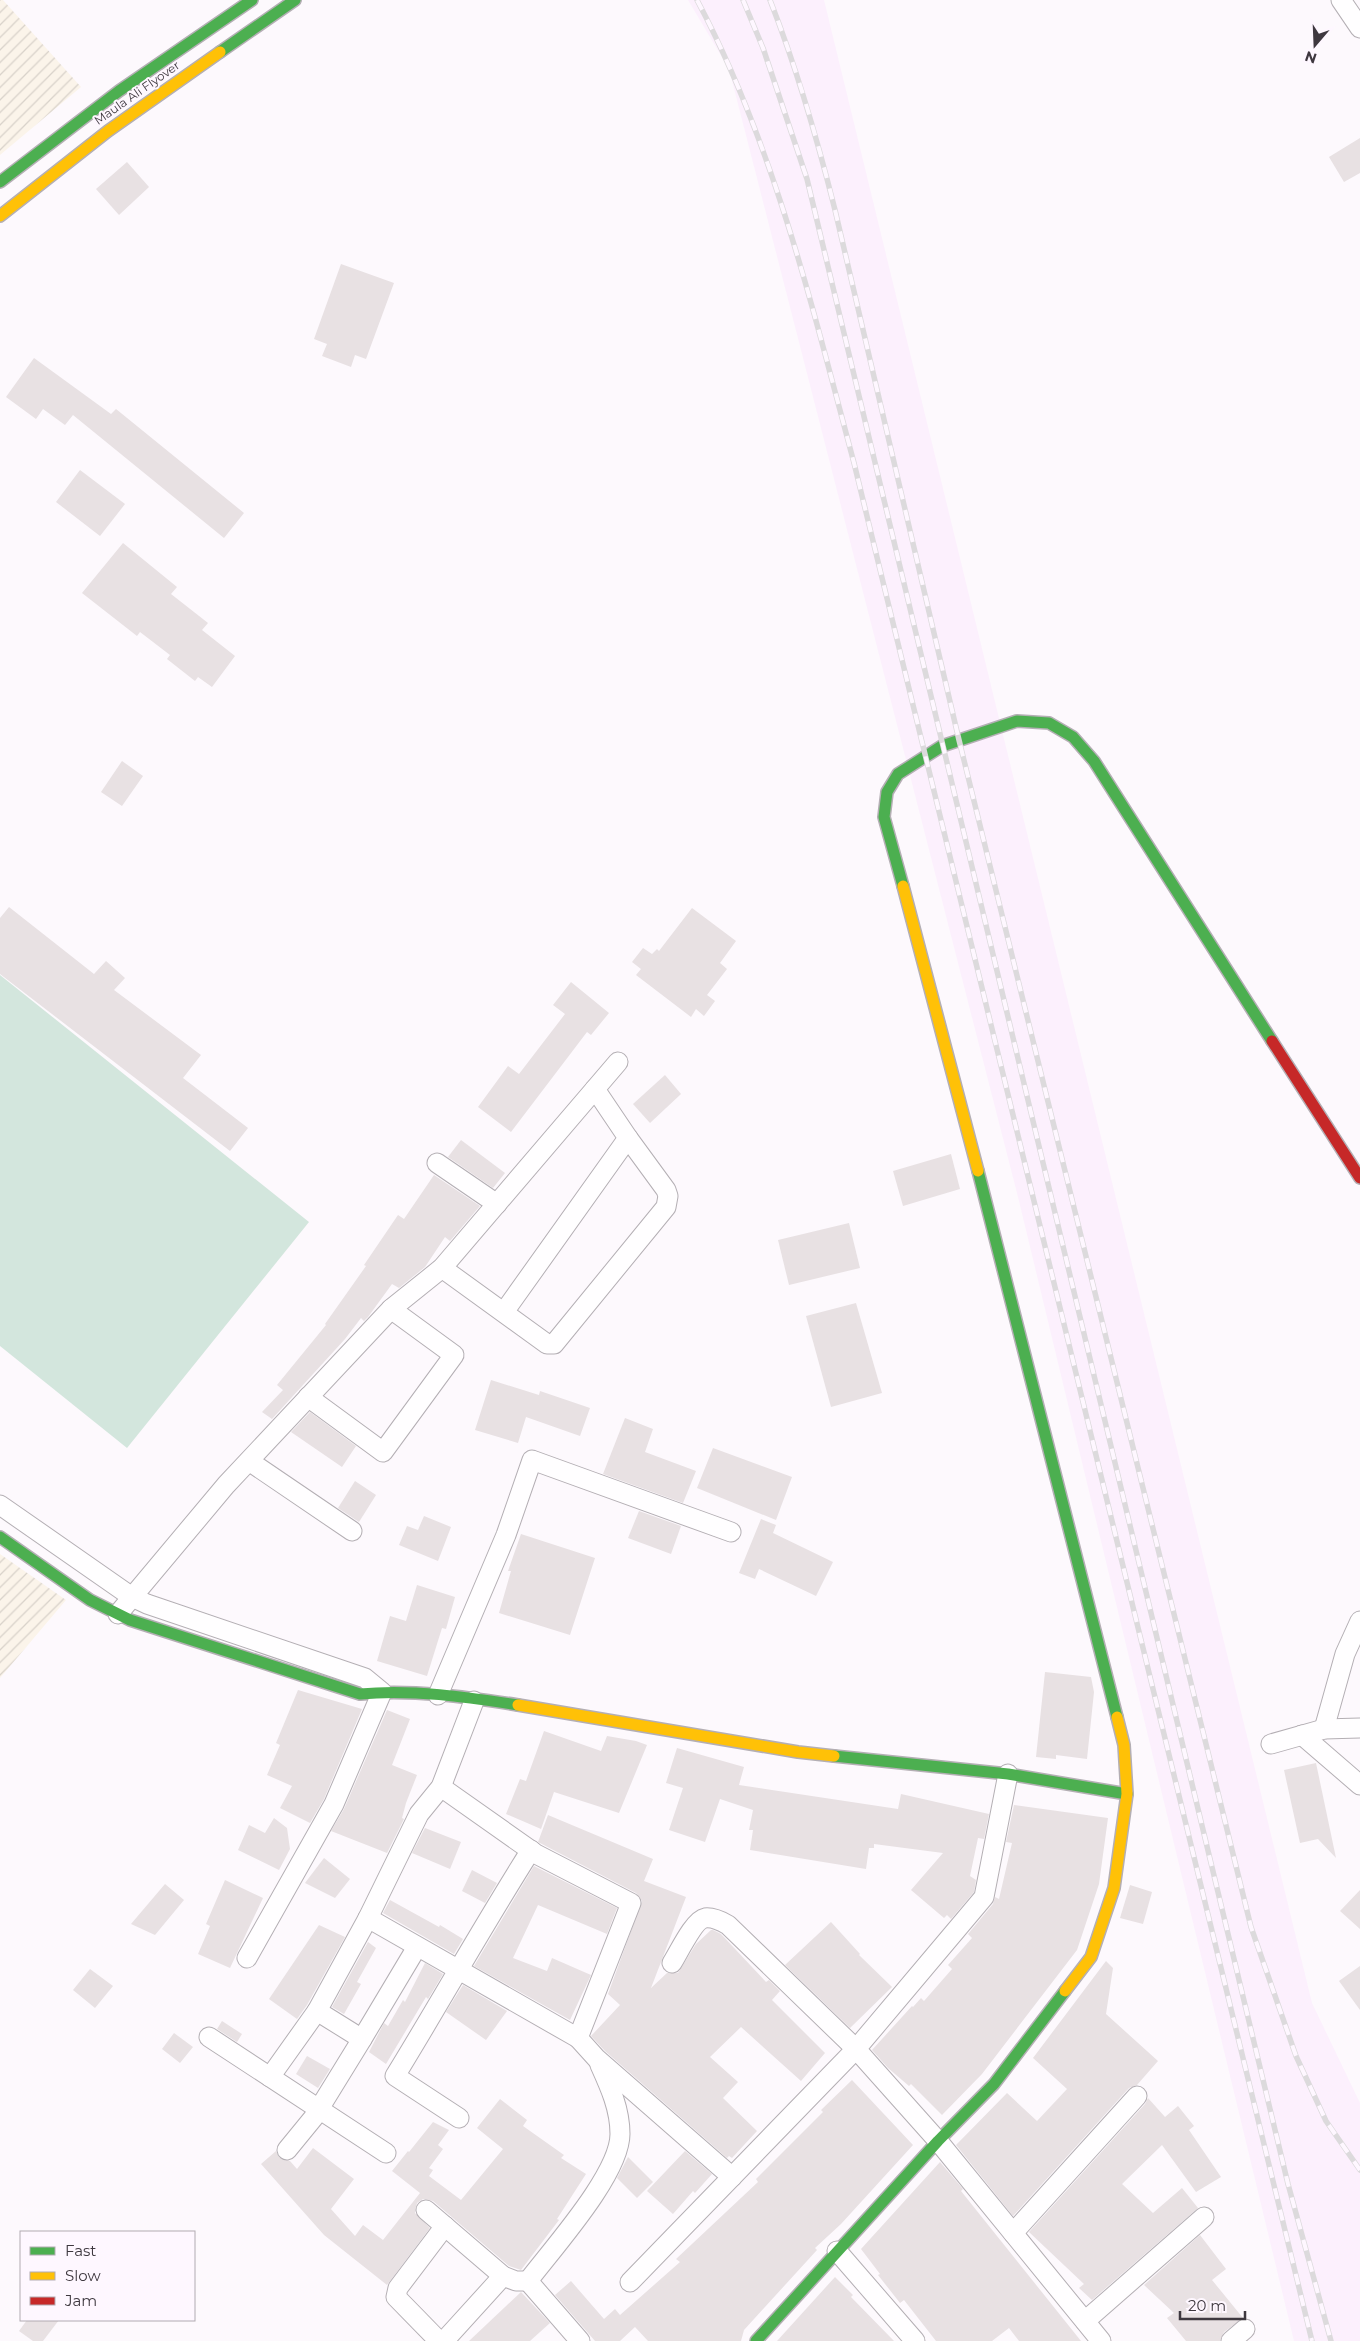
<svg xmlns="http://www.w3.org/2000/svg" width="1360" height="2341" font-family="Montserrat,sans-serif">
  <style>
    .built { fill: #fcf0fd }
    .industrial { fill: url(#industrial-furrows) }
    .pitch { fill: #d3e6dd }
    .building { fill: #e8e1e3 }
    .lines { fill: none; stroke-linecap: round; stroke-linejoin: round }
    .street-casing { stroke: #b4afb4; stroke-width: 21 }
    .fast-casing { stroke: #b4afb4; stroke-width: 14 }
    .slow-casing { stroke: #b4afb4; stroke-width: 14 }
    .jam-casing { stroke: #b4afb4; stroke-width: 14 }
    .street { stroke: #fffeff; stroke-width: 19 }
    .fast { stroke: #4caf50; stroke-width: 11 }
    .slow { stroke: #ffc107; stroke-width: 11 }
    .jam { stroke: #c62828; stroke-width: 11 }
    .rail-casing { stroke: #dcdadc; stroke-width: 5.5 }
    .rail { stroke: #fef7ff; stroke-width: 4; stroke-dasharray: 11; stroke-linecap: butt }
    .labels { text-anchor: middle; stroke-width: 4; stroke-linejoin: round; paint-order: stroke }
    .street-label { font-size: 12px; fill: #3e383f; stroke: #fef7ff }
  </style>
  <defs>
    <pattern id="industrial-furrows" width="10" height="10" patternUnits="userSpaceOnUse" patternTransform="scale(1.25)"><rect width="10" height="10" fill="#fbf4ea"/><path d="M-1 1l2-2M0 10L10 0M9 11l2-2" fill="none" stroke="#d8d2ca"/></pattern>
  </defs>
  <rect width="100%" height="100%" fill="#fdf9fd"/>
  <path class="built" d="M688,0H824L1312,2003L1360,2103V2341H1294L1018,1197L729,69Z"/>
  <g class="industrial">
    <path d="M0,0H3L81,87L0,155Z"/>
    <path d="M0,1554L66,1600L0,1678Z"/>
  </g>
  <path class="pitch" d="M0,975L309,1222L127,1448L0,1346Z"/>
  <g class="building">
    <path d="M1360,138V173L1344,182L1329,157Z"/>
    <path d="M127,162L149,187L119,215L96,189Z"/>
    <path d="M341,264L394,283L366,359L355,355L351,367L322,356L327,344L314,339Z"/>
    <path d="M34,358L111,414L116,409L244,513L224,538L73,415L65,425L43,409L36,419L6,397Z"/>
    <path d="M80,470L125,504L100,536L56,502Z"/>
    <path d="M123,543L177,587L171,594L208,623L202,630L235,656L212,687L198,677L195,681L167,659L170,655L140,632L137,636L82,593Z"/>
    <path d="M122,761L143,776L122,806L101,792Z"/>
    <path d="M9,907L94,974L106,961L125,978L114,990L201,1055L183,1078L248,1128L230,1151L0,974V918Z"/>
    <path d="M692,908L736,941L720,963L727,969L707,995L715,1001L704,1016L696,1009L691,1017L636,975L641,969L632,962L643,948L652,954L657,949L659,951Z"/>
    <path d="M571,982L609,1013L591,1035L587,1032L511,1132L478,1107L508,1066L519,1074L565,1014L553,1005Z"/>
    <path d="M665,1075L681,1094L650,1123L633,1104Z"/>
    <path d="M461,1140L505,1173L493,1188L448,1157Z"/>
    <path d="M951,1154L960,1189L903,1206L893,1171Z"/>
    <path d="M434,1175L480,1206L450,1241L445,1237L425,1267L399,1288L392,1284L368,1317L364,1321L361,1318L345,1339L272,1419L262,1412L283,1390L277,1385L326,1325L325,1324L366,1266L364,1265L398,1215L404,1219Z"/>
    <path d="M849,1223L860,1268L789,1285L778,1240Z"/>
    <path d="M856,1303L882,1393L831,1407L806,1316Z"/>
    <path d="M491,1380L539,1395L540,1391L590,1408L580,1436L526,1417L518,1443L475,1430Z"/>
    <path d="M310,1412L356,1446L342,1467L291,1432Z"/>
    <path d="M625,1418L653,1429L645,1452L696,1471L683,1503L603,1474Z"/>
    <path d="M713,1448L792,1477L776,1520L697,1488Z"/>
    <path d="M355,1481L376,1495L359,1522L338,1508Z"/>
    <path d="M639,1511L681,1526L671,1554L628,1538Z"/>
    <path d="M424,1516L451,1527L438,1561L399,1545L407,1526L418,1530Z"/>
    <path d="M761,1519L776,1525L773,1533L833,1562L816,1596L759,1569L755,1579L739,1573Z"/>
    <path d="M521,1534L595,1558L570,1635L499,1613L511,1571H508Z"/>
    <path d="M417,1585L455,1597L446,1629L442,1628L427,1676L377,1661L390,1616L406,1621Z"/>
    <path d="M1045,1672L1091,1677L1094,1692L1087,1759L1056,1755V1759L1036,1757Z"/>
    <path d="M298,1690L362,1709L324,1799L310,1823L280,1808L292,1786L267,1775L280,1745L276,1743Z"/>
    <path d="M387,1710L410,1719L392,1765L417,1775L406,1803L402,1818L404,1819L387,1853L331,1831L344,1809Z"/>
    <path d="M544,1731L601,1751L607,1736L636,1741L647,1745L619,1813L554,1792L541,1829L506,1814L520,1779L526,1781Z"/>
    <path d="M677,1748L744,1767L739,1785L898,1809L901,1794L989,1814L984,1839L978,1838L970,1876L976,1880L974,1892L951,1919L947,1915L944,1918L911,1890L943,1853L874,1844V1848H869L866,1869L750,1850L753,1830H749L753,1810L720,1799L705,1842L669,1830L683,1788L666,1783Z"/>
    <path d="M1316,1763L1336,1858L1318,1839L1300,1843L1284,1770Z"/>
    <path d="M1014,1805L1108,1818L1099,1884L1077,1950L982,2074L942,2115L911,2084L909,2086L888,2068L872,2050L912,2006L913,2007L921,1998L924,2001L952,1969L948,1965L972,1938L968,1934L993,1904L995,1897L999,1899L1012,1843L1006,1842Z"/>
    <path d="M548,1815L653,1859L644,1881L686,1897L651,1988L667,1973H678L696,1944L711,1930H713L721,1934L766,1982L769,1980L780,1991L772,2000L825,2053L801,2081L741,2027L710,2057L738,2082L723,2098L757,2131L732,2158L729,2156L727,2158L605,2051L591,2036L620,2005L608,1994L642,1901L636,1893L538,1842Z"/>
    <path d="M274,1818L287,1828L290,1849L279,1870L238,1850L249,1825L265,1833Z"/>
    <path d="M425,1828L461,1842L450,1869L412,1853Z"/>
    <path d="M324,1858L350,1879L335,1898L305,1883Z"/>
    <path d="M534,1866L617,1908L607,1934L538,1905L513,1958L547,1971L552,1958L591,1975L570,2020L474,1966Z"/>
    <path d="M472,1870L497,1883L485,1903L462,1891Z"/>
    <path d="M225,1880L263,1898L230,1968L198,1954L210,1926L206,1924Z"/>
    <path d="M165,1884L184,1900L155,1935L131,1924Z"/>
    <path d="M1130,1885L1152,1892L1143,1924L1120,1918Z"/>
    <path d="M1360,1890V1929L1340,1911Z"/>
    <path d="M390,1900L439,1927L440,1925L463,1939L454,1954L383,1913Z"/>
    <path d="M831,1922L860,1954L859,1955L892,1987L850,2028L785,1965Z"/>
    <path d="M319,1925L345,1937L307,2005L297,2019L269,1999Z"/>
    <path d="M368,1942L376,1948L357,1982L361,1984L344,2014L332,2007Z"/>
    <path d="M1106,1961L1113,1968L1106,2014L1158,2061L1137,2085L1129,2088L1013,2216L956,2145L1007,2093L1037,2121L1067,2089L1033,2058Z"/>
    <path d="M425,1963L443,1974L428,1999L426,1997L386,2064L369,2052L384,2023L388,2026L403,2000L405,2002Z"/>
    <path d="M1360,1966V2010L1339,1981Z"/>
    <path d="M90,1969L113,1986L95,2008L73,1990Z"/>
    <path d="M463,1985L507,2011L486,2040L446,2012Z"/>
    <path d="M222,2021L242,2034L237,2042L217,2029Z"/>
    <path d="M174,2033L193,2047L180,2063L162,2049Z"/>
    <path d="M307,2056L330,2069L318,2088L296,2074Z"/>
    <path d="M852,2080L913,2145L841,2224L815,2248L817,2250L744,2330L741,2341H648L635,2327L620,2341H595L555,2295L571,2281L604,2319L615,2309L620,2315L680,2262L676,2259L758,2182L756,2179L823,2112L821,2110Z"/>
    <path d="M1148,2098L1165,2117L1178,2106L1194,2126L1189,2130L1221,2177L1196,2192L1162,2145L1122,2184L1153,2213L1182,2188L1198,2208L1092,2300L1079,2288L1084,2284L1029,2232L1145,2104Z"/>
    <path d="M500,2099L527,2120L523,2126L564,2155L561,2158L586,2174L557,2219L559,2220L521,2270L509,2266L433,2201L423,2199L417,2203L415,2213L430,2228L387,2285L324,2235L261,2164L276,2151L280,2158L290,2161L297,2169L313,2148L354,2179L331,2209L355,2236L363,2225L383,2240L420,2193L392,2171L408,2151L409,2152L433,2122L449,2130L438,2145L443,2149L429,2168L433,2170L429,2176L461,2200L503,2149L477,2128Z"/>
    <path d="M685,2151L712,2174L695,2193L693,2191L673,2214L647,2191Z"/>
    <path d="M628,2157L653,2182L637,2198L617,2178Z"/>
    <path d="M940,2162L963,2189L961,2191L1081,2341H1019L1009,2328L992,2341H936L904,2300L900,2303L878,2275L880,2274L861,2249Z"/>
    <path d="M1200,2235L1226,2269L1212,2280L1243,2318L1224,2332L1220,2341H1186L1167,2318L1174,2313L1144,2285Z"/>
    <path d="M835,2277L853,2295L851,2297L894,2341H777Z"/>
    <path d="M521,2292L550,2323L530,2341H469Z"/>
    <path d="M27,2320H59L43,2341H33L19,2331Z"/>
  </g>
  <g class="lines">
    <defs>
      <g id="street">
        <path d="M1341,0L1360,28"/>
        <path d="M437,1163L497,1204"/>
        <path d="M442,1268L547,1344H554L666,1207L668,1196L666,1190L628,1138"/>
        <path d="M504,1312L628,1138L595,1089"/>
        <path d="M308,1397L383,1452L454,1355L391,1309"/>
        <path d="M249,1461L352,1531"/>
        <path d="M0,1505L132,1597L147,1604L365,1678L382,1692L334,1804L247,1958"/>
        <path d="M118,1614L226,1485L391,1309L442,1268L618,1062"/>
        <path d="M438,1695L506,1535L532,1460L731,1532"/>
        <path d="M1324,1729L1345,1654L1360,1621"/>
        <path d="M1302,1735L1360,1785"/>
        <path d="M1271,1744L1324,1729L1360,1728"/>
        <path d="M441,1787L536,1854L631,1903L578,2038"/>
        <path d="M368,1918L578,2038L597,2059L732,2177"/>
        <path d="M672,1963C679,1952 694,1920 705,1918C713,1917 721,1921 728,1925L856,2049L938,2141L1101,2341"/>
        <path d="M209,2037L386,2153"/>
        <path d="M362,2039L417,1947"/>
        <path d="M270,2077L317,2011"/>
        <path d="M459,2118L395,2076C441,2001 484,1924 531,1850"/>
        <path d="M287,2150L314,2117L362,2039L317,2011L368,1918L419,1814L441,1787L474,1701"/>
        <path d="M426,2210L503,2276L516,2281H528"/>
        <path d="M1013,2233L1137,2096"/>
        <path d="M837,2251L915,2341"/>
        <path d="M630,2282L856,2049L984,1897L1008,1774"/>
        <path d="M1085,2321L1204,2217"/>
        <path d="M439,2341L396,2297L398,2288L445,2226"/>
        <path d="M444,2341L503,2276"/>
        <path d="M580,2341L528,2281C553,2248 620,2174 620,2134C620,2109 610,2087 600,2065"/>
        <path d="M1231,2341L1245,2329"/>
      </g>
      <g id="fast">
        <path d="M220,52L295,0"/>
        <path d="M0,182L119,91L252,0"/>
        <path d="M903,886L884,817L887,792L898,774L942,746L1017,721L1049,723L1073,737L1094,761L1272,1041"/>
        <path d="M978,1171L1117,1717"/>
        <path d="M0,1537L90,1600L130,1620L360,1694C412,1689 467,1697 518,1705"/>
        <path d="M834,1756L1008,1774L1127,1794"/>
        <path d="M756,2341L938,2141L994,2084L1065,1991"/>
      </g>
      <g id="slow">
        <path d="M0,216L108,131L220,52"/>
        <path d="M903,886L978,1171"/>
        <path d="M518,1705L798,1752L834,1756"/>
        <path d="M1065,1991L1091,1957L1114,1888L1127,1794L1124,1745L1117,1717"/>
      </g>
      <path id="jam" d="M1272,1041L1360,1178"/>
    </defs>
    <use href="#street" class="street-casing"/>
    <use href="#fast" class="fast-casing"/>
    <use href="#slow" class="slow-casing"/>
    <use href="#jam" class="jam-casing"/>
    <use href="#street" class="street"/>
    <use href="#fast" class="fast"/>
    <use href="#slow" class="slow"/>
    <use href="#jam" class="jam"/>
    <defs>
      <g id="rail">
        <path d="M697,0C774,145 812,306 854,463L1312,2341"/>
        <path d="M743,0L763,48L807,179L1288,2184L1331,2341"/>
        <path d="M770,0C797,69 817,138 835,210L959,740L1251,1927L1296,2056L1326,2121L1360,2170"/>
      </g>
    </defs>
    <use href="#rail" class="rail-casing"/>
    <use href="#rail" class="rail"/>
  </g>
  <g class="labels">
    <g class="street-label">
      <text transform="translate(137 93) rotate(-35)" y="4">Maula Ali Flyover</text>
    </g>
  </g>
  <rect x="20" y="2231" width="175" height="90" fill="#fef7ff" stroke="#b1abb2"/>
  <rect x="30" y="2247" width="25" height="8" fill="#4caf50" stroke="#b1abb2"/>
  <text x="65" y="2256" font-size="15" fill="#3e383f">Fast</text>
  <rect x="30" y="2272" width="25" height="8" fill="#ffc107" stroke="#b1abb2"/>
  <text x="65" y="2281" font-size="15" fill="#3e383f">Slow</text>
  <rect x="30" y="2297" width="25" height="8" fill="#c62828" stroke="#b1abb2"/>
  <text x="65" y="2306" font-size="15" fill="#3e383f">Jam</text>
  <g transform="translate(1315 45) rotate(199)" stroke="#fef7ff" stroke-width="4" paint-order="stroke">
  <path d="M0-4L9 19L0 12L-9 19Z" fill="#3e383f"/>
  <text y="-8" font-size="14" font-weight="bold" text-anchor="middle" fill="#3e383f">N</text>
  </g>
  <path d="M1180 2311v8h65v-8" fill="none" stroke="#3e383f" stroke-width="2.5"/>
  <text x="1188" y="2311" font-size="15" fill="#3e383f" stroke="#fef7ff" stroke-width="4" paint-order="stroke">20 m</text>
</svg>
